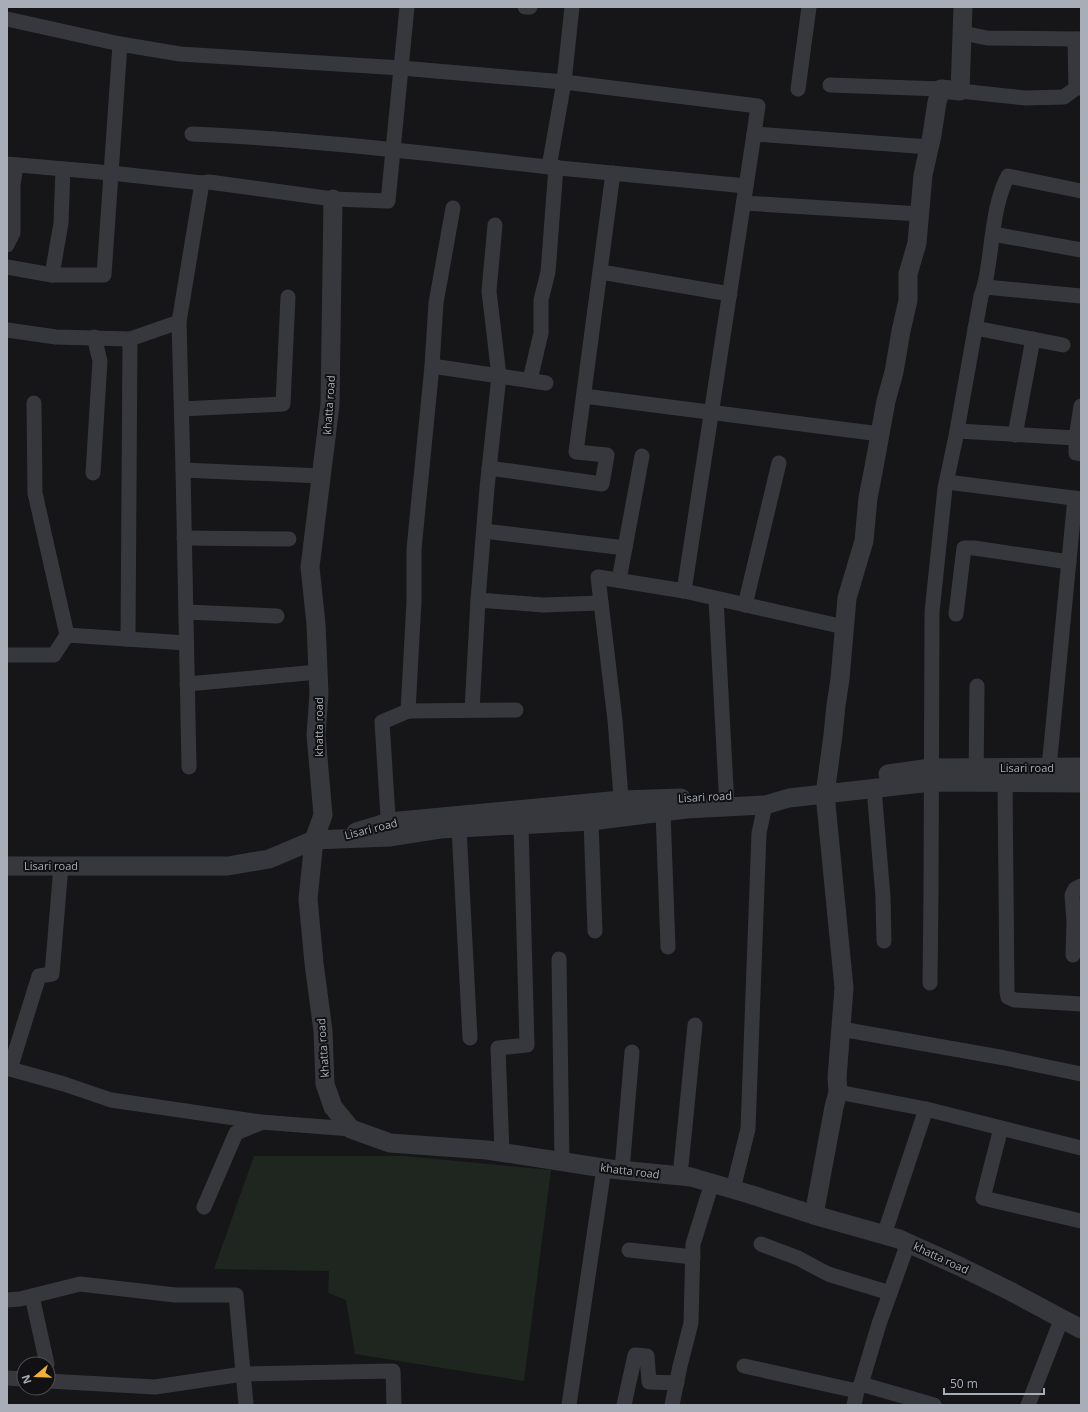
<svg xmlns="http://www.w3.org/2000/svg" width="1088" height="1412" font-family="'Open Sans',sans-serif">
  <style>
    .green { fill: #1e261f }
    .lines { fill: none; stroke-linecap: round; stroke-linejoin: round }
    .minor { stroke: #37383d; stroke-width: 15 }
    .tertiary { stroke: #37383d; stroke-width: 19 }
    .labels { text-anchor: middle; stroke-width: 4; stroke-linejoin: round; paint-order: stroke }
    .street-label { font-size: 11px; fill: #a8adb8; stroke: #111113 }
  </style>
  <rect width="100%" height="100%" fill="#161618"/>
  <path class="green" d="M254,1156H404L551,1170L524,1381L355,1354L346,1300L328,1293L329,1271L214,1269Z"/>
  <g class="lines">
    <g class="minor">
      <path d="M525,7H530"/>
      <path d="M7,19L120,44L180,54L401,68L564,82L572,7"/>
      <path d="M963,33L987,38L1075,39"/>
      <path d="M1081,39H1075L1076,88H1081"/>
      <path d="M830,85L941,89"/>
      <path d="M798,89L809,7"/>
      <path d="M960,91L1025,98L1064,97L1076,88"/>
      <path d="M192,134C312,139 431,154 549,167"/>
      <path d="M7,164L111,173L202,183L209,182L333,199L388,201L407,7"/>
      <path d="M746,186L549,167L564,82L758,106L754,134"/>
      <path d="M744,203L920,214"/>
      <path d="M453,208L436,303L432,366L414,549V601L408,711L516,710"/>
      <path d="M495,225L489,291L499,376L487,488L478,600L543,605L601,603"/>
      <path d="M993,234L1081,250"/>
      <path d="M7,245L13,233V185L16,165"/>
      <path d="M7,267L52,275H104L120,44"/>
      <path d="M601,272L730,294"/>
      <path d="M52,275L61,223L63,169"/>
      <path d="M985,287L1081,296"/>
      <path d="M975,328L1063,345"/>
      <path d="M7,330L56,337L130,339L179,322"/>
      <path d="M432,366L546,383"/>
      <path d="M530,380L541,333V300L548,272L556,167"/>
      <path d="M584,396L880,434"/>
      <path d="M34,403L35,493L67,635"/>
      <path d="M182,409L283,404L288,297"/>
      <path d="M957,431L1076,438L1081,406"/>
      <path d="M1015,435L1033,339"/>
      <path d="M1076,438V453L1081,454"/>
      <path d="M489,468L602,484L607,455L576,452L613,173"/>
      <path d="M183,470L179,322L202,183"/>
      <path d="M93,473L100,361L94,337"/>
      <path d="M947,482L1081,499"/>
      <path d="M484,531L625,548"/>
      <path d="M184,538L289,539"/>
      <path d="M619,580L642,456"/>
      <path d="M684,591L844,627"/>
      <path d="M716,599L727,807"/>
      <path d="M745,605L779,463"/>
      <path d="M186,612L277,616"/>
      <path d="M956,614L964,548H974L1069,562"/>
      <path d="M128,639L130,339"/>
      <path d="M7,655H54L67,635L186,643"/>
      <path d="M187,684L318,672"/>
      <path d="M472,710L478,600"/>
      <path d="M189,767L183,470L322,476"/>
      <path d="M1048,778L1075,498"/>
      <path d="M976,779L977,686"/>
      <path d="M1005,782L1007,992L1008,997L1015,1000L1081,1004"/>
      <path d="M874,788L883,897L884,941"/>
      <path d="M622,810L615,720L598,577L684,591L754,134L929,147"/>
      <path d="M663,812L668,947"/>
      <path d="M591,821L595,931"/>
      <path d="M459,828L470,1038"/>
      <path d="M389,832L382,722L408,711"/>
      <path d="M1073,955L1074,922L1072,895L1075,889L1081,886"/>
      <path d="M559,959L562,1161"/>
      <path d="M930,983L931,895L932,612L945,488L956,436L981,296C986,284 987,273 989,260C993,233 995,200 1008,176L1081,191"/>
      <path d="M841,1029L1005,1058L1081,1074"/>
      <path d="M7,1068L10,1069L39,976L52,974L61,866"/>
      <path d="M10,1069L64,1084L111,1100L261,1122L351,1129"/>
      <path d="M838,1092L926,1109L1081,1148"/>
      <path d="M1001,1128L983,1198L1081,1221"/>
      <path d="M502,1152L498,1048L527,1045L521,825"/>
      <path d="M622,1170L632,1052"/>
      <path d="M680,1176L695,1025"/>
      <path d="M733,1189L748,1129L759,833L765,805"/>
      <path d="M204,1207L236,1133L260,1123"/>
      <path d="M884,1235L926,1109"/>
      <path d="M761,1244L798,1258L828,1274L890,1293"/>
      <path d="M629,1250L693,1257"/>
      <path d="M32,1296L47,1364"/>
      <path d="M7,1300L20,1299L80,1284L175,1295H236L246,1405"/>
      <path d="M744,1366L857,1391L854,1405"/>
      <path d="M7,1378L24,1379"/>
      <path d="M48,1381L155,1387L243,1374L393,1371L394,1405"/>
      <path d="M861,1384L879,1324L908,1243"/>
      <path d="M857,1391L861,1384L934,1405"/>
      <path d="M569,1405L604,1168"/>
      <path d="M624,1405L635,1355L647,1356L649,1382L677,1383"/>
      <path d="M672,1405L680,1366L691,1323L693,1244L712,1183"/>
      <path d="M1028,1405L1062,1318"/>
    </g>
    <g class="tertiary">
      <path d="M333,199L330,405L310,567L316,624L319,694L316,735L323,815L314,840L308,899L314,963L323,1031L325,1084L333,1107L351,1129L390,1143L487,1150L610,1169L691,1177L749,1194L814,1215L899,1239L961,1267L1010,1291L1081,1329"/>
      <path d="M888,774L931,768L1081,767"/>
      <path d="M356,832L389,822L621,800L681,798"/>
      <path d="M7,866H228L269,859L314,840L389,837L440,829L591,821L686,809L765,805L789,798L931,782L1081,783"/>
      <path d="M814,1215L834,1107L838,1092L837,1078L844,988L825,794L833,735L836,705L840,679L847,598L864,541L868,498L874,467L886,401L894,372L901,331L908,300V274L917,243L923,175L932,135L937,102L941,89L960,91L963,7"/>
    </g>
  </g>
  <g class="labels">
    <g class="street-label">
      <text transform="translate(329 405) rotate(-86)" y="4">khatta road</text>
      <text transform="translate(319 727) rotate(-90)" y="4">khatta road</text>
      <text x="1027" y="772">Lisari road</text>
      <text transform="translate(705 797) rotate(-3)" y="4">Lisari road</text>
      <text transform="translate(371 829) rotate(-14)" y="4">Lisari road</text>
      <text x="51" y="870">Lisari road</text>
      <text transform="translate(323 1048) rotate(-94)" y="4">khatta road</text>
      <text transform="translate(630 1171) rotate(7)" y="4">khatta road</text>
      <text transform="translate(941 1258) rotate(25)" y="4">khatta road</text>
    </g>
  </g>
  <rect width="1088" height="1412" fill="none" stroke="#a8adb8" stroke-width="16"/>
  <g transform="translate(36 1376) rotate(251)"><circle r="19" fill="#111113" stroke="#4d4f55"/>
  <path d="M0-3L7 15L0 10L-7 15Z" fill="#f2b134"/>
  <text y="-6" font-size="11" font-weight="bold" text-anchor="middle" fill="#a8adb8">N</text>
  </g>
  <path d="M944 1388v6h100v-6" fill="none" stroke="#a8adb8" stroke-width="2"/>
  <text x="950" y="1388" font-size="12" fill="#a8adb8" stroke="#111113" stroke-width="3" paint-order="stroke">50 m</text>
</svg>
